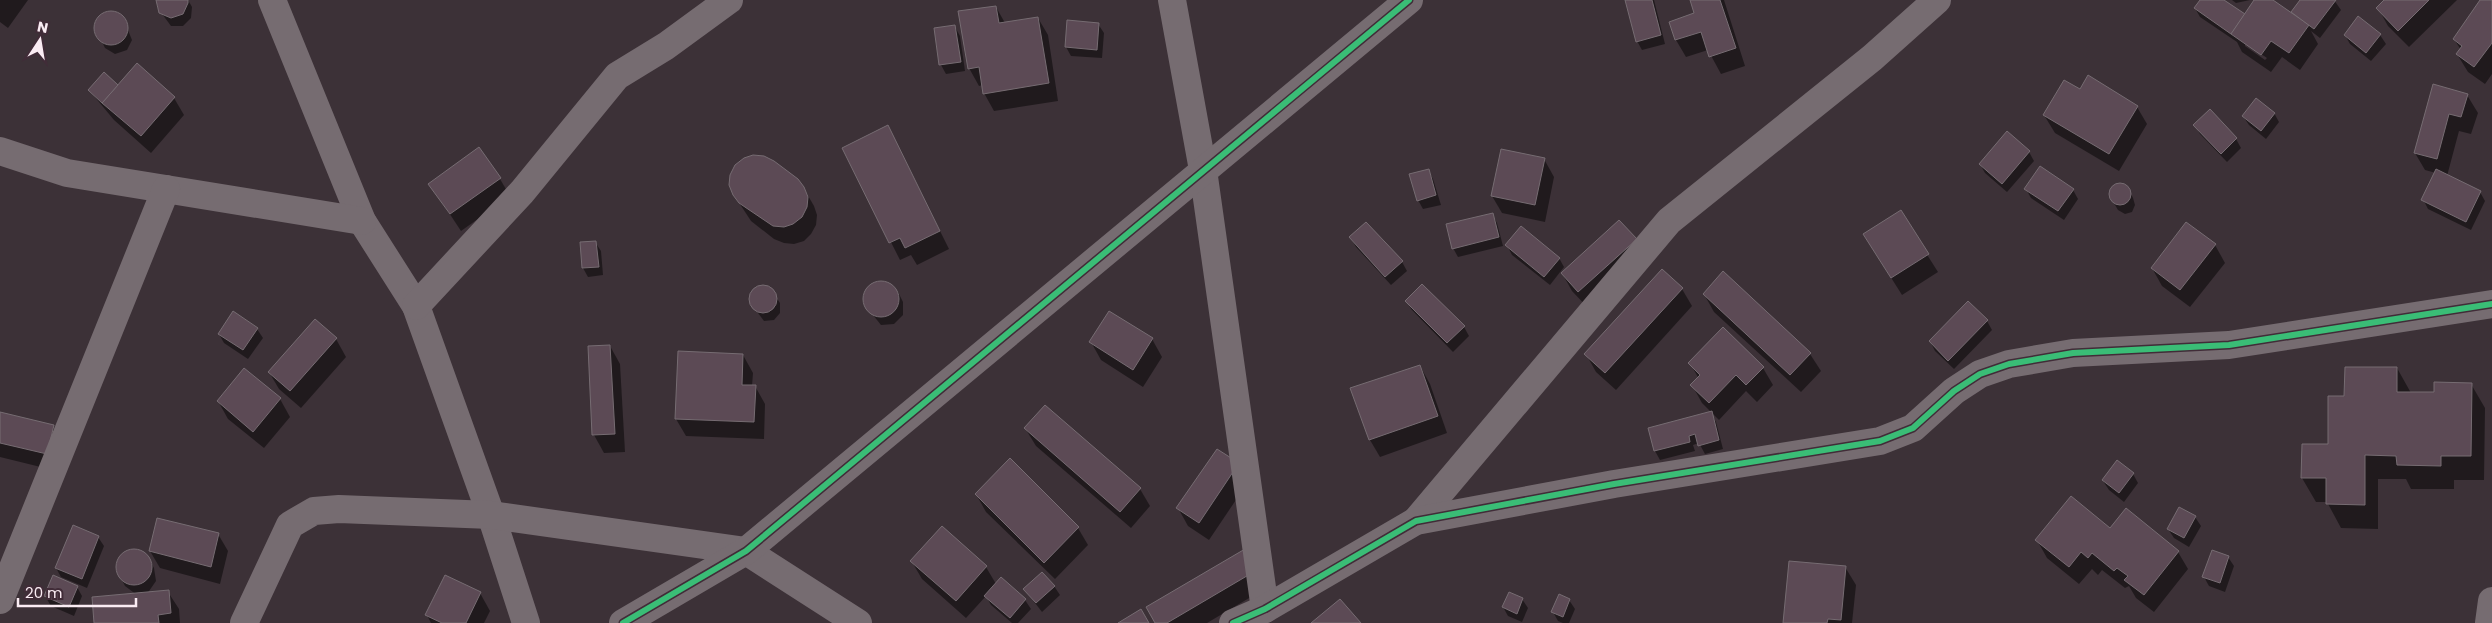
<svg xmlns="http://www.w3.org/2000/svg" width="2492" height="623" font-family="Poppins,sans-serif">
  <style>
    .shadow { fill: #0007; fill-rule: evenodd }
    .building { fill: #5c4a55; stroke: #766c72 }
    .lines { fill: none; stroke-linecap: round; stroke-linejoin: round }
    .minor { stroke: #766c71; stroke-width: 28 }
    .cycleway-casing { stroke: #412c38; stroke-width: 9 }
    .cycleway { stroke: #3abd76; stroke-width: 6 }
  </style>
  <rect width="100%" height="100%" fill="#3c3137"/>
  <g class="shadow">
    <path d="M0,0H28L8,28L0,22Z"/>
    <path d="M158,0H188L192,7L191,18L183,26H171L157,7Z"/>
    <path d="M1626,0H1654L1665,44L1642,50L1637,41Z"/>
    <path d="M1691,0H1724L1745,66L1721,74L1708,50L1686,57L1676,40L1670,22L1696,14Z"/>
    <path d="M2201,0H2222L2245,16L2255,0H2270L2296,18L2292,12L2301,0H2334L2341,10L2320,38L2311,31L2318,44L2300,70L2282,57L2271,72L2242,52L2237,42L2200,17L2195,8ZM2245,43L2267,58L2265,60L2245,46Z"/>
    <path d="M2232,0H2250L2236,3Z"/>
    <path d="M2386,0H2457L2409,47L2388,26L2378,8Z"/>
    <path d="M2482,0H2492V74L2485,84L2468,72L2457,54L2461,50L2454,39Z"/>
    <path d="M996,7L1005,23L1038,18L1048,35L1058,101L994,111L984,93L983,85L979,86L969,68Z"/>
    <path d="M112,12L123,18L132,40L127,50L115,54L105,48L95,27L100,17Z"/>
    <path d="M2359,18L2380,35L2386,44L2371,61L2350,44L2345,35Z"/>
    <path d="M1098,24L1104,33L1102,58L1071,56L1066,47Z"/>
    <path d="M955,27L960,36L965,71L946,74L941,65L935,29Z"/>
    <path d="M2434,85L2467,95L2478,113L2471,134L2459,131L2447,176L2480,192L2485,201L2471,230L2428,209L2423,199L2436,173L2425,170L2415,153Z"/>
    <path d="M118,86L174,98L184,115L151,153L114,120L89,90Z"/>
    <path d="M2080,91L2137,107L2147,124L2119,171L2055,133L2044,115Z"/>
    <path d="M2210,111L2236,139L2241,148L2227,162L2200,134L2195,125Z"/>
    <path d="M2274,113L2279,122L2266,139L2249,125L2243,116Z"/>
    <path d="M888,127L949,249L917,265L911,255L900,260L844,149Z"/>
    <path d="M2029,152L2034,161L2007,192L1985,173L1980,164Z"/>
    <path d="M1544,159L1554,177L1545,222L1502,213L1492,196Z"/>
    <path d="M1428,170L1433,179L1441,205L1423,209L1418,200Z"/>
    <path d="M500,179L510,196L461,231L430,184Z"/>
    <path d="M2121,184L2128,188L2133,198L2135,205L2132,212L2125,214L2118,210L2112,200L2110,193L2114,186Z"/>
    <path d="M803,187L814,206L817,215L816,225L811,234L804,241L794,244L784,243L774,239L751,221L734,195Z"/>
    <path d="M2026,189L2073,190L2078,199L2064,220L2031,198Z"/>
    <path d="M1900,212L1938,272L1902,295L1875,252Z"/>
    <path d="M1492,214L1497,223L1503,246L1458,257L1453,248Z"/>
    <path d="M1366,224L1402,262L1407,271L1391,285L1356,247L1351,238Z"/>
    <path d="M1636,239L1589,309L1572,291L1562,273Z"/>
    <path d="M595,242L601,251L603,275L588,277L583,268Z"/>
    <path d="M1507,245L1559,258L1564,267L1550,285L1512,255Z"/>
    <path d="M2215,245L2225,263L2190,307L2162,286L2152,268Z"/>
    <path d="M1723,273L1810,354L1821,371L1801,392L1714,312L1704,294Z"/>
    <path d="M874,282L888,283L898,292L903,302V315L894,324L881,325L865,305V292Z"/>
    <path d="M1422,285L1464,327L1469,336L1453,352L1412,310L1406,301Z"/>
    <path d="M757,288H766L774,294L780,303V313L774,320L764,321L752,305L751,295Z"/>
    <path d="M1682,289L1692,306L1616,390L1596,372L1586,354Z"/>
    <path d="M1987,321L1992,330L1954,369L1935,351L1930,341Z"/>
    <path d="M257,329L263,338L248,359L224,343L219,334Z"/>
    <path d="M336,339L346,357L301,408L279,389L269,372Z"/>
    <path d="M1152,339L1162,357L1143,387L1101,360L1091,342Z"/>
    <path d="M610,346L620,364L625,452L604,453L594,435L589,347Z"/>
    <path d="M743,355L753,373L752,386H755L765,404L764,439L686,436L676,419Z"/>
    <path d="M1690,363L1763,368L1773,385L1757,402L1746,391L1719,420L1702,403L1692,385L1699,379Z"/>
    <path d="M1420,366L1430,384L1447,433L1380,457L1370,440Z"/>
    <path d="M2397,368L2411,393H2435L2471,384L2485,408L2484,480H2454V489H2411L2406,479H2378V529L2341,528L2327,502H2316L2302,478L2329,445L2346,398Z"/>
    <path d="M280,399L290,417L264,448L228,419L218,401Z"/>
    <path d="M0,413L53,426L64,444L57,471L0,457Z"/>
    <path d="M1711,413L1716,422L1723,449L1705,454L1699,443L1693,445L1695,451L1660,460L1655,451Z"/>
    <path d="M1025,428L1140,489L1150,506L1131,528L1036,446Z"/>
    <path d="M1218,450L1248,482L1209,540L1188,526L1178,508Z"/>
    <path d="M2133,474L2138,483L2124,502L2109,490L2103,481Z"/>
    <path d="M976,494L1078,528L1088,545L1055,579L986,512Z"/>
    <path d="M2180,509L2195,517L2201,526L2189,547L2174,538L2168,529Z"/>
    <path d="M2110,530L2178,552L2188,569L2154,612L2136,598L2129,586L2125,588L2102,570L2098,575L2092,569L2079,584L2047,558L2037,540Z"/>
    <path d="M218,534L228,551L220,584L160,568L150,551Z"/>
    <path d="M98,537L104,546L87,588L61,577L56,568Z"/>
    <path d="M1244,550L1266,588L1207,623H1156Z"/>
    <path d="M138,551L149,559L154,568L156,581L147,594L168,592L179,609L180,623H95L137,595L125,586L120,576L118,563L126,553Z"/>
    <path d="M2228,557L2234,566L2225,592L2209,586L2204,577Z"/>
    <path d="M912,562L986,567L996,584L1001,578L1025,600L1031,609L1018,623H1012L991,605L986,596L966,618L922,579Z"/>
    <path d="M1845,567L1856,585L1852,623H1784Z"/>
    <path d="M1054,586L1060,595L1042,612L1025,590Z"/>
    <path d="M77,587L82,596L74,616L51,606L45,596Z"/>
    <path d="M480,593L490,611L484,623H431L427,615Z"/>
    <path d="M1522,599L1528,608L1522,622L1508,616L1503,607Z"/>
    <path d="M1569,600L1575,609L1569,623H1563L1558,621L1553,612Z"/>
  </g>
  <g class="building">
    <path d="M156,0H188V3L183,14L171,18L159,13Z"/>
    <path d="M1625,0H1652L1661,35L1636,42Z"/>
    <path d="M1690,0H1720L1736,48L1709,57L1701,32L1675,40L1669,22L1694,13Z"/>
    <path d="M2200,0H2224L2245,14L2231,34L2194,8Z"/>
    <path d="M2254,0H2273L2309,25L2289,53L2271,41L2261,55L2231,34Z"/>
    <path d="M2300,0H2336L2314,29L2291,12Z"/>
    <path d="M2384,0H2429L2398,31L2376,8Z"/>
    <path d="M2480,0H2492V43L2474,67L2456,54L2462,46L2453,39Z"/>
    <path d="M996,6L999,23L1038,17L1049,83L983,94L979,67L968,69L958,11Z"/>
    <circle cx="111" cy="28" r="17"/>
    <path d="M2358,16L2381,34L2366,53L2344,35Z"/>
    <path d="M1067,20L1099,23L1097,50L1065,47Z"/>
    <path d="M955,25L961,62L939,65L934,28Z"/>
    <path d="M137,63L175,97L141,136L102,103Z"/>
    <path d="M104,72L118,85L102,103L88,90Z"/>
    <path d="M2088,75L2138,106L2109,154L2043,115L2064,80L2080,89Z"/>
    <path d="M2433,84L2468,94L2461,117L2449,114L2437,159L2414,153Z"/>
    <path d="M2256,98L2275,113L2261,131L2242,116Z"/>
    <path d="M2210,109L2237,138L2221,154L2193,125Z"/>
    <path d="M888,125L940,231L905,248L900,238L889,243L842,148Z"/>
    <path d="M2007,131L2030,151L2002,184L1979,164Z"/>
    <path d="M479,147L501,178L450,214L428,184Z"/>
    <path d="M1501,149L1545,158L1535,205L1491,196Z"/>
    <path d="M753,155L764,156L774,161L798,179L804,187L808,197L807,207L802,217L793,224L784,227L773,226L739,203L733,195L729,185L730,175L735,165L744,158Z"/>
    <path d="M2040,166L2074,189L2058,211L2024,189Z"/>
    <path d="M1429,169L1436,195L1417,201L1409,174Z"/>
    <path d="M2436,169L2481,191L2466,222L2421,200Z"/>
    <circle cx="2120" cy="194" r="11"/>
    <path d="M1901,210L1929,254L1891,278L1863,234Z"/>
    <path d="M1493,213L1499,237L1452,249L1446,224Z"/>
    <path d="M1619,220L1637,239L1578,292L1561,273Z"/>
    <path d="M1366,222L1403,261L1385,277L1349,237Z"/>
    <path d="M2186,222L2216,244L2180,290L2151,268Z"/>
    <path d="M1521,226L1560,258L1544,277L1505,245Z"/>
    <path d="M596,241L599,267L582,268L580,242Z"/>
    <path d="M1662,269L1683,288L1605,373L1584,354Z"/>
    <path d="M1723,271L1811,353L1790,375L1703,294Z"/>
    <circle cx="881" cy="299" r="18"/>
    <path d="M1422,284L1465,326L1447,343L1405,301Z"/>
    <circle cx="763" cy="299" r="14"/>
    <path d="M1968,301L1988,320L1948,361L1929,341Z"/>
    <path d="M233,311L258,328L243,350L218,334Z"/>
    <path d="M1109,311L1153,338L1133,370L1089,342Z"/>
    <path d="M315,319L337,338L290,391L268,372Z"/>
    <path d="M1723,327L1764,367L1746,385L1736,375L1709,403L1690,385L1700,375L1688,363Z"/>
    <path d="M610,345L615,434L592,435L588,346Z"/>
    <path d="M678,351L743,354L742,385H756L754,422L675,419Z"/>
    <path d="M1420,365L1438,416L1369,440L1350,388Z"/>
    <path d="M2345,367H2397V392H2434V382L2472,383L2471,456H2441V466L2397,465L2396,456L2365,455V505L2326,504V478H2301L2302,444H2328V396H2344Z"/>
    <path d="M244,368L281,398L253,432L217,401Z"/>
    <path d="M1045,405L1141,488L1120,512L1024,428Z"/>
    <path d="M1712,411L1719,440L1698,446L1695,434L1689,436L1690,442L1654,451L1648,428Z"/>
    <path d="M0,412L54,425L47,454L0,443Z"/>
    <path d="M1217,449L1239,463L1199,523L1176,508Z"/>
    <path d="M1010,458L1079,527L1044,563L975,494Z"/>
    <path d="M2117,460L2134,473L2119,493L2102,480Z"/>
    <path d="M2071,496L2110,528L2126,508L2179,551L2144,595L2124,580L2128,576L2117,568L2114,571L2092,553L2088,558L2081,552L2069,567L2035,540Z"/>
    <path d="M2179,507L2196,516L2184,538L2167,529Z"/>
    <path d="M157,518L219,533L211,567L149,551Z"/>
    <path d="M73,525L99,536L82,579L55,568Z"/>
    <path d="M942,526L987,566L956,601L910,561Z"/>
    <path d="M1245,549L1257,570L1167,623H1155L1146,607Z"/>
    <circle cx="134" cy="567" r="18"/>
    <path d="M2212,550L2229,556L2220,583L2202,577Z"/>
    <path d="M1789,561L1846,566L1841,620L1828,619L1827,623H1783Z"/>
    <path d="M1042,572L1055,586L1036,603L1023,589Z"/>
    <path d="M53,575L78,586L69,607L44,596Z"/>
    <path d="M445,575L481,592L466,623H442L425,615Z"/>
    <path d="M1001,577L1026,599L1010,618L984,596Z"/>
    <path d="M169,590L171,613L158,615L159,623H94L92,597Z"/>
    <path d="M1509,592L1523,598L1517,614L1502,607Z"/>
    <path d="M1559,594L1570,599L1563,617L1551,612Z"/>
    <path d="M1340,599L1361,623H1311Z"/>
    <path d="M1141,609L1149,623H1118Z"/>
  </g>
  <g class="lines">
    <g class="minor">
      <path d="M272,0L362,221L416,306L491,515L526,623"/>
      <path d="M1172,0L1203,170L1265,609"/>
      <path d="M0,151L67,173L362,221"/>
      <path d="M416,306L522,192L617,76L666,46L729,0"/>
      <path d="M1416,521L1669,221L1872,58L1937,0"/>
      <path d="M0,600L166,189"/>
      <path d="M244,623L290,525L314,511L339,509L491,515L746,551L858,623"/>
      <path d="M623,623L746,551L1409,0"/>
      <path d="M1233,623L1265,609L1416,521L1614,484L1880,441L1913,428L1954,391L1980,374L2009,364L2073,353L2229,345L2492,304"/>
      <path d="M2489,623L2492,601"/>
    </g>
    <defs>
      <g id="cycleway">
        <path d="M623,623L746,551L1409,0"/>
        <path d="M1233,623L1265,609L1416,521L1614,484L1880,441L1913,428L1954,391L1980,374L2009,364L2073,353L2229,345L2492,304"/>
      </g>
    </defs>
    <use href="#cycleway" class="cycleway-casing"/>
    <use href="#cycleway" class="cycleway"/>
  </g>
  <g transform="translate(40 40) rotate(12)" stroke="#412c38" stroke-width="4" paint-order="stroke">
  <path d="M0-4L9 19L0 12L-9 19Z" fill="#faecf3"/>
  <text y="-8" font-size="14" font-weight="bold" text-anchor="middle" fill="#faecf3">N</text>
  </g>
  <path d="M18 598v8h118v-8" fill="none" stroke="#faecf3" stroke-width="2.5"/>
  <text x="25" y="598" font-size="15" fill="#faecf3" stroke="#412c38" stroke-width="4" paint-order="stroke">20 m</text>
</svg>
